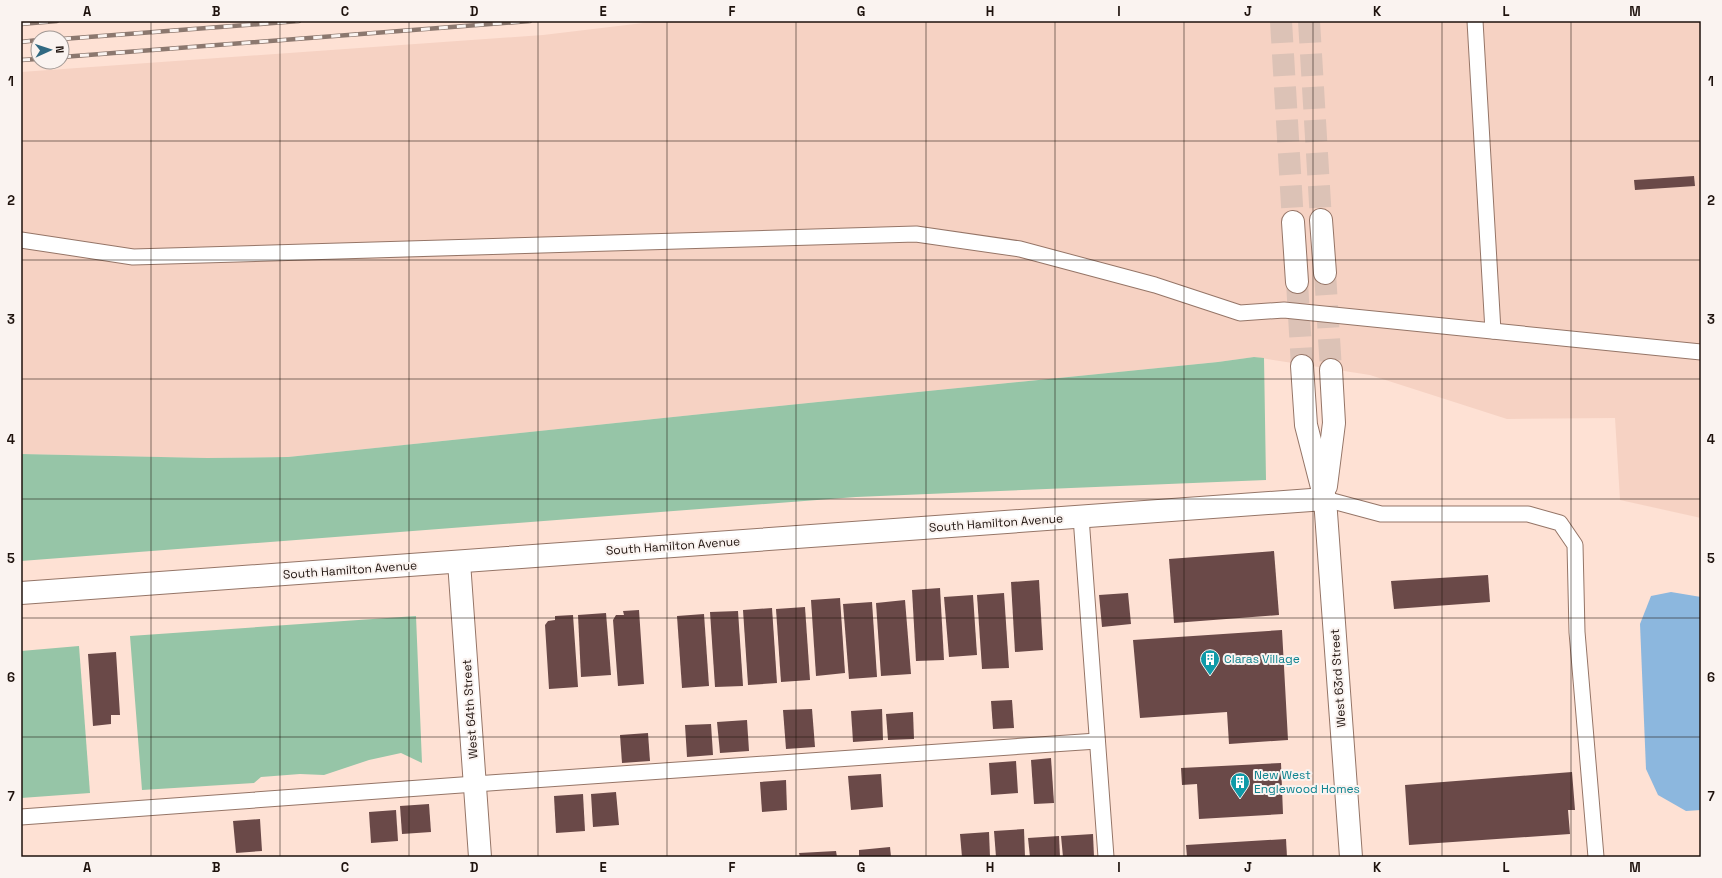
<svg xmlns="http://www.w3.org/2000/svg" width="1722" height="878" font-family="'Space Grotesk',sans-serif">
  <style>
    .built { fill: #f6d2c3 }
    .green { fill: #96c5a7 }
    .water { fill: #8cb7de }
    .building { fill: #6a4948 }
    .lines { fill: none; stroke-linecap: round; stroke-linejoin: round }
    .secondary-tunnel { stroke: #dcc2b6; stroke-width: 22; stroke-dasharray: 22 11; stroke-linecap: butt }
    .lane-casing { stroke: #957567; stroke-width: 17 }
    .street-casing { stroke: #957567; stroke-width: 24 }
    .secondary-casing { stroke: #957567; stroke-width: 24 }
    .lane { stroke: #fff; stroke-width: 15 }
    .street { stroke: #fff; stroke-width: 22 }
    .secondary { stroke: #fff; stroke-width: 22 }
    .rail-casing { stroke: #8c786f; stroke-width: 4.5 }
    .rail { stroke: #faf3f0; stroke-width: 3; stroke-dasharray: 9; stroke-linecap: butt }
    .grid { fill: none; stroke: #1e120d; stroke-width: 1; stroke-opacity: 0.55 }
    .labels { text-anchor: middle; stroke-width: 4; stroke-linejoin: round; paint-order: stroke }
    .street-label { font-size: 12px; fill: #1e120d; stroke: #faf3f0 }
    .culture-label { font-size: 12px; fill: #0d838f; stroke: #faf3f0; text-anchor: start }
    .neatline { fill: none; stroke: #1e120d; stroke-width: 1.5 }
    .grid-label { font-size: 13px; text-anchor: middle; font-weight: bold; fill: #1e120d }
  </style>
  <rect width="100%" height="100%" fill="#fee1d4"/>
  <path class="built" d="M660,21H1701V518L1620,500L1615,418L1507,419L1370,375L1254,357L1218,362L818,402L288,457L207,458L21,454V72L543,35Z"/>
  <g class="green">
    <path d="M1254,357L1264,358L1266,480L856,497L21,561V454L207,458L288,457L818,402L1218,362Z"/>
    <path d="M416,616L422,763L401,753L369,760L324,775L300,774L261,777L254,783L142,790L130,636Z"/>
    <path d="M79,646L90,793L21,798V651Z"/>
  </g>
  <path class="water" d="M1671,592L1701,597V810L1686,811L1658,795L1646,769L1640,624L1651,596Z"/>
  <g class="building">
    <path d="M1694,176L1695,186L1635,190L1634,180Z"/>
    <path d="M1274,551L1279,615L1174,623L1169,559Z"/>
    <path d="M1488,575L1490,602L1394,609L1391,581Z"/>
    <path d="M1039,580L1043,650L1015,652L1011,582Z"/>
    <path d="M940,588L944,660L916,661L912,590Z"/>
    <path d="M1004,593L1009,668L982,669L977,595Z"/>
    <path d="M1128,593L1131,624L1102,627L1099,595Z"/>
    <path d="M973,595L977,655L949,657L944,597Z"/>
    <path d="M840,598L845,673L816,676L811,600Z"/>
    <path d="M905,600L911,674L881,676L876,603Z"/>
    <path d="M872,602L877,677L849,679L843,604Z"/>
    <path d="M805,607L810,680L781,682L776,609Z"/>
    <path d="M772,608L777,683L748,685L743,610Z"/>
    <path d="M639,610L644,684L618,686L613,620L616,615H624L623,611Z"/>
    <path d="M738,611L743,686L715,687L710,612Z"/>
    <path d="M606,613L611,675L581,677L578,615Z"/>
    <path d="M704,614L709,686L682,688L677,616Z"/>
    <path d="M573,615L578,687L549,689L545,625L548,621L555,620V616Z"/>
    <path d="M1282,630L1288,740L1229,744L1227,712L1140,718L1133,640Z"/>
    <path d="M116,652L120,715H111V724L93,726L88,654Z"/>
    <path d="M1012,700L1014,728L993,729L991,701Z"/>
    <path d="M812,709L815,747L786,749L783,710Z"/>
    <path d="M882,709L883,740L853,742L851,711Z"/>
    <path d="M913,712L914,739L888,740L886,714Z"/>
    <path d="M747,720L749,751L720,753L717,722Z"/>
    <path d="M711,724L713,755L687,757L685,725Z"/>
    <path d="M648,733L650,761L622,763L620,735Z"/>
    <path d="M1051,758L1054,803L1034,804L1031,760Z"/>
    <path d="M1016,761L1018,793L991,795L989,763Z"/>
    <path d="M1281,763L1283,814L1199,819L1197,784L1182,785L1181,768Z"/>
    <path d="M1572,772L1575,810H1568L1570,834L1409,845L1405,785Z"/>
    <path d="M881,774L883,807L851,810L848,776Z"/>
    <path d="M786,780L787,810L762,812L760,782Z"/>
    <path d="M616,792L619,825L593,827L591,794Z"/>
    <path d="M583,794L585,831L556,833L554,796Z"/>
    <path d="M429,804L431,832L402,834L400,806Z"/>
    <path d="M396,810L398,841L371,843L369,812Z"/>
    <path d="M260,819L262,851L236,853L233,821Z"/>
    <path d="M1024,829L1025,857H996L994,831Z"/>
    <path d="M989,832L990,857H962L960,834Z"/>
    <path d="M1093,834L1094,857H1063L1061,836Z"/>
    <path d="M1059,836L1060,857H1030L1028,838Z"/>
    <path d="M1286,839L1287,857H1187L1186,845Z"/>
    <path d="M890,847L891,857H859V850Z"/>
    <path d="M836,851L837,857H800L799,853Z"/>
  </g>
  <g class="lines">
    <g class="secondary-tunnel">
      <path d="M1281,21L1293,222"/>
      <path d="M1309,21L1321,220"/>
      <path d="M1325,273L1331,370"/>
      <path d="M1297,282L1302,366"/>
    </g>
    <defs>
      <g id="lane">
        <path d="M1475,21L1493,331"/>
        <path d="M21,240L133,257L916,234L1020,249L1155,285L1240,313L1284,310L1701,352"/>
        <path d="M1325,499L1381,514H1528L1560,523L1575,545L1577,632L1596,857"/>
        <path d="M1081,517L1106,857"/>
        <path d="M21,817L475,784L1097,741"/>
      </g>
      <g id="street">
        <path d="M459,562L480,857"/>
        <path d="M21,593L1325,499"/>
      </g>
      <g id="secondary">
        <path d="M1321,220L1325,273"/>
        <path d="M1293,222L1297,282"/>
        <path d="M1302,366L1306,425L1325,499L1351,857"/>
        <path d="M1326,486L1334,423L1331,370"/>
      </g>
    </defs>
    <use href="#lane" class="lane-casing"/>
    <use href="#street" class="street-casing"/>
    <use href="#secondary" class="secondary-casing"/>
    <use href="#lane" class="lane"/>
    <use href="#street" class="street"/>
    <use href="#secondary" class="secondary"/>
    <defs>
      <g id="rail">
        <path d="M21,24L57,21"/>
        <path d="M62,39L299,21"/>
        <path d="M21,42L38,40"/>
        <path d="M62,57L530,21"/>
        <path d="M21,60L38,59"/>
      </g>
    </defs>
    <use href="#rail" class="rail-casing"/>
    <use href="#rail" class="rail"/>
  </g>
  <path class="grid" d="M151,21V857M280,21V857M409,21V857M538,21V857M667,21V857M796,21V857M926,21V857M1055,21V857M1184,21V857M1313,21V857M1442,21V857M1571,21V857M21,141H1701M21,260H1701M21,379H1701M21,499H1701M21,618H1701M21,737H1701"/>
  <defs>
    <symbol id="building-pin" viewBox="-11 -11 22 30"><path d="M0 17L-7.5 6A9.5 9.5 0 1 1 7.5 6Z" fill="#0f9aa8" stroke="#faf3f0"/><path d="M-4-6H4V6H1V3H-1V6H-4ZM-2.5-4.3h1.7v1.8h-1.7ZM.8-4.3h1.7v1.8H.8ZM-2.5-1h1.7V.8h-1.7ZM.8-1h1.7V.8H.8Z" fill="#fff"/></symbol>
  </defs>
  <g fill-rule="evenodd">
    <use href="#building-pin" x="1199" y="648" width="22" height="30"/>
    <use href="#building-pin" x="1229" y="771" width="22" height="30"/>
  </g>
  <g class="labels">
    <g class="street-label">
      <text transform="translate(996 523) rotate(-4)" y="4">South Hamilton Avenue</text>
      <text transform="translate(673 546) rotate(-4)" y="4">South Hamilton Avenue</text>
      <text transform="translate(350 570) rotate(-4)" y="4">South Hamilton Avenue</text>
      <text transform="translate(1338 678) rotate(-94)" y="4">West 63rd Street</text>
      <text transform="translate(470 709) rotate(-94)" y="4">West 64th Street</text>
    </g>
    <g class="culture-label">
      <text x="1224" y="663">Claras Village</text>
      <text x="1254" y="779">New West<tspan x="1254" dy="14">Englewood Homes</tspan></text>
    </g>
  </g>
  <rect width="1722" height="878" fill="none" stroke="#faf3f0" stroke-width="44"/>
  <g transform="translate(50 50) rotate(87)"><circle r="19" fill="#faf3f0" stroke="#a29995"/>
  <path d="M0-3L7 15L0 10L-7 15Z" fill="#306982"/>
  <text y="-6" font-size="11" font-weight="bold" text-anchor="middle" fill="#1e120d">N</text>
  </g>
  <rect x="22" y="22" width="1678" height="834" class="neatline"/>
  <g class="grid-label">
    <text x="87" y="16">A</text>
    <text x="216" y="16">B</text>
    <text x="345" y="16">C</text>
    <text x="474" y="16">D</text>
    <text x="603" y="16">E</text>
    <text x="732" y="16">F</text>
    <text x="861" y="16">G</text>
    <text x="990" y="16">H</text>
    <text x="1119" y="16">I</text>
    <text x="1248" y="16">J</text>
    <text x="1377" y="16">K</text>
    <text x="1506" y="16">L</text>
    <text x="1635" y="16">M</text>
    <text x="11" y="86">1</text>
    <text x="1711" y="86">1</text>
    <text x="11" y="205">2</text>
    <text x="1711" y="205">2</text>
    <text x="11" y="324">3</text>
    <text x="1711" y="324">3</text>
    <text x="11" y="444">4</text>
    <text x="1711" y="444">4</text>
    <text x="11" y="563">5</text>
    <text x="1711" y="563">5</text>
    <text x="11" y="682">6</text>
    <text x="1711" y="682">6</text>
    <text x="11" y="801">7</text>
    <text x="1711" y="801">7</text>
    <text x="87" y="872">A</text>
    <text x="216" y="872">B</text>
    <text x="345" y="872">C</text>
    <text x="474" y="872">D</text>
    <text x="603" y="872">E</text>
    <text x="732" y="872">F</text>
    <text x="861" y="872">G</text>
    <text x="990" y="872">H</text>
    <text x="1119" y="872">I</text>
    <text x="1248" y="872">J</text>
    <text x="1377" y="872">K</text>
    <text x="1506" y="872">L</text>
    <text x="1635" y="872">M</text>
  </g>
</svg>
